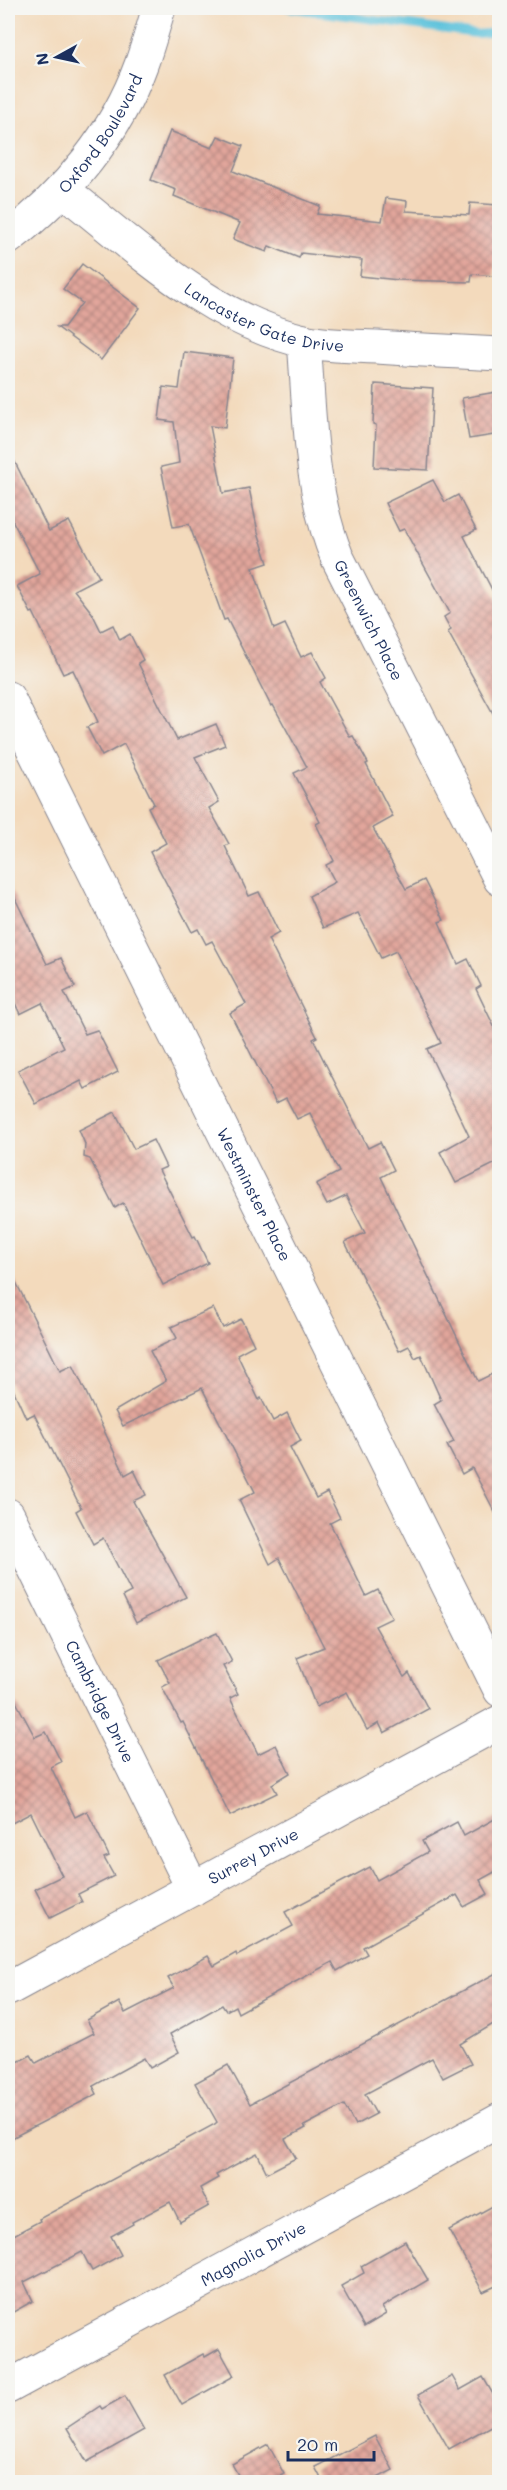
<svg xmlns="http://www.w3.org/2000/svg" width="507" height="2490" font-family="Mali,sans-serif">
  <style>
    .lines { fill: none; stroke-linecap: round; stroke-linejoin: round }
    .stream { stroke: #5ec3dc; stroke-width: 8 }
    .building { fill: url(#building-cross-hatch) }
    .minor-casing { stroke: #87848d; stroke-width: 35 }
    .minor { stroke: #fff; stroke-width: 33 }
    .labels { text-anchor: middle; stroke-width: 4.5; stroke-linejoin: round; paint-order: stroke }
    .street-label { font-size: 16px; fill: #1b2f5e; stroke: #f6f6f2 }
  </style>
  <defs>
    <pattern id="building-cross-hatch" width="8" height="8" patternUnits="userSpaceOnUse" patternTransform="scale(1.5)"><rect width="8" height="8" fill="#e2a69b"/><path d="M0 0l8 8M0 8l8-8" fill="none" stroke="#b68882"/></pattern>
  </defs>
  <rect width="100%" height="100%" fill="#f6f6f2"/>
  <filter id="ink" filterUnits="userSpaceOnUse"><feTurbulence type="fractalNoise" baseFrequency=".0167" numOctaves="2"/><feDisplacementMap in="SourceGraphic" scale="12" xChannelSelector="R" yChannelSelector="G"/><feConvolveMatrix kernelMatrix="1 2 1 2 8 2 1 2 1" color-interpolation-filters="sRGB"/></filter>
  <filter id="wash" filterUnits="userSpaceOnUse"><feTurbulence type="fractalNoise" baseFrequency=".008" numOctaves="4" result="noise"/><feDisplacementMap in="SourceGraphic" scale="24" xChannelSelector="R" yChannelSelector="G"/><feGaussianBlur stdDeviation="1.35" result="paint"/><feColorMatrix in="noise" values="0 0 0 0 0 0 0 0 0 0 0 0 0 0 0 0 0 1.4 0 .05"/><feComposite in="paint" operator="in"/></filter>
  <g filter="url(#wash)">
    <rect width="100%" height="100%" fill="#f3dabc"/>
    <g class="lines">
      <path class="stream" d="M288,8L476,34L500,32"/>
    </g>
    <g id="blocks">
      <g class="building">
        <path d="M170,131L212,148L218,136L243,146L233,171L320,206L317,214L382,221L386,198L407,201L406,211L469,215L470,203L498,205L494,276L472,274L471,282L399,280L360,276L362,260L301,253L299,258L269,246L267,252L233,239L240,223L174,196L176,190L151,180Z"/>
        <path d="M82,264L140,308L101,360L57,327H64L82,303L63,289Z"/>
        <path d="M184,352L233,358L225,428L210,426L223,493L249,488L258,532L268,563L253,568L274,629L285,624L301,657L312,652L326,678L320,682L350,737L353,736L368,763L366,764L393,817L373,828L406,889L424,880L444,920L439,922L458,964L468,959L481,986L476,989L500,1039V1161L456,1183L440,1152L469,1136L427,1049L441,1043L396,951L381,958L358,913L323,928L309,896L335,882L326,865L334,861L316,824L320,822L294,773L307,767L273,705L271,706L227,619L224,620L189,524L173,527L161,467L179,463L174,422L159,420L163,387L179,389Z"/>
        <path d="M375,384L433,388L428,470L374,467L376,425L373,424Z"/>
        <path d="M496,392L500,434L469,439L462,398Z"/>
        <path d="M8,448L49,531L69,521L99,577L74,590L92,613L101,631L113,625L120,640L130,634L143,660L138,663L177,740L216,724L225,745L195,757L219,802L209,808L229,844L225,846L249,896L259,892L279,933L268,939L317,1037L313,1039L368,1148L380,1142L394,1170L381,1177L478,1381L492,1374L500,1387V1522L472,1468L462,1474L447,1445L454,1442L434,1404L441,1400L421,1355L415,1358L409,1346L399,1351L345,1242L365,1233L346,1196L327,1205L316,1184L339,1172L310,1113L297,1119L286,1098L276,1103L230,1013L246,1004L212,941L206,944L198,929L192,932L150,852L166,843L148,807L154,804L124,744L102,756L87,727L98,722L73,670L63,674L33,612L31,613L17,586L40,574L8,512Z"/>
        <path d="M433,480L445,502L458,495L476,530L464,536L500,605V726L448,632L451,630L444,617L450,613L404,529L399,531L385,503Z"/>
        <path d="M8,884L47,964L61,958L75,987L64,992L85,1034L97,1030L118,1072L85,1089L81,1081L36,1104L18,1070L64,1047L42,1003L20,1014L8,988Z"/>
        <path d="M115,1112L134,1149L153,1140L166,1167L159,1170L193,1237L195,1236L208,1263L163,1285L123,1203L115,1208L90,1159L84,1157L85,1144L79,1130Z"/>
        <path d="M8,1266L60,1371L73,1365L125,1475L134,1470L146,1495L133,1501L186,1597L136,1623L123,1596L131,1592L103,1538L93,1544L76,1511L81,1508L34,1414L26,1418L8,1378Z"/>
        <path d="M213,1308L223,1328L241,1319L254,1345L237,1354L259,1400L261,1398L273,1421L287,1413L301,1441L290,1447L316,1498L327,1492L340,1518L330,1523L366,1596L378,1590L392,1618L375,1626L404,1677L409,1673L428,1709L384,1733L379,1723L367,1730L347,1692L316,1707L297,1658L324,1647L279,1558L270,1564L239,1500L255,1492L202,1388L123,1426L115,1411L166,1381L150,1351L177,1338L171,1327Z"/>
        <path d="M217,1633L232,1662L223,1666L238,1694L230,1698L258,1754L276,1745L290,1773L272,1784L277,1793L230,1816L183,1722L181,1723L162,1687L170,1683L158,1660L207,1636L208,1637Z"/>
        <path d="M8,1687L35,1737L46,1732L61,1762L51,1767L75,1817L87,1811L109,1856L104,1858L114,1876L78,1894L82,1902L50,1918L35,1889L62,1876L31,1813L8,1825Z"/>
        <path d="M500,1816V1869L480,1880L488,1894L464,1907L457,1895L363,1947L367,1954L337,1971L332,1962L238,2013L235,2006L226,2011L222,2005L170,2034L179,2052L150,2068L144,2058L93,2086L97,2094L8,2140V2067L31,2055L36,2063L94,2033L87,2020L119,2002L125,2013L174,1988L168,1978L208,1956L214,1966L236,1953L237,1956L293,1926L285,1912L370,1867L377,1880L428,1852L422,1841L457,1822L464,1836Z"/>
        <path d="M500,1971V2020L460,2044L471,2064L443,2078L432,2058L365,2094L376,2114L355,2125L344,2105L304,2126L306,2128L285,2139L296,2158L267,2173L257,2153L216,2175L218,2178L200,2188L209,2206L180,2222L170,2202L132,2222L133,2224L111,2236L121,2255L92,2271L82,2252L24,2282L33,2301L8,2315V2238L40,2221L39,2219L215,2124L217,2122L195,2083L228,2065L250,2104Z"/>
        <path d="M500,2202V2284L483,2292L449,2230Z"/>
        <path d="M405,2241L428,2280L382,2307L386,2314L364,2327L341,2286L364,2273L361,2266Z"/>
        <path d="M219,2349L234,2376L182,2405L165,2375L203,2354L205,2357Z"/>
        <path d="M452,2376L460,2390L483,2377L500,2406V2421L449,2449L418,2395Z"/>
        <path d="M125,2396L144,2430L87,2462L67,2428L100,2406L102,2409Z"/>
        <path d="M375,2436L393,2470L370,2482H323L315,2467Z"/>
        <path d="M268,2444L284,2474L269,2482H242L232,2464Z"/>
      </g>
    </g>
  </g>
  <g filter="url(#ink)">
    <use href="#blocks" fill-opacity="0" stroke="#87848d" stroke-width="1.5"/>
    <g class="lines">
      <defs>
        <g id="minor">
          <path id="s1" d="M63,190C137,248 210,320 304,341C327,346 353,346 377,347C418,350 459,352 500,354"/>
          <path id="s2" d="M8,238C66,194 116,134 141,65C148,46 153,27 159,8"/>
          <path id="s3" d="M304,341C310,414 309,489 337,557L500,879"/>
          <path id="s4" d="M8,698L500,1690"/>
          <path id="s5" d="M8,1515L193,1889"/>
          <path id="s6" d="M8,1989L500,1722"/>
          <path id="s7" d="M8,2387L500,2120"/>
        </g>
      </defs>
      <use href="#minor" class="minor-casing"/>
      <use href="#minor" class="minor"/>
    </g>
  </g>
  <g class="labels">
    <g class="street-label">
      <text dy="6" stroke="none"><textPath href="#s2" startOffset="141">Oxford Boulevard</textPath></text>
      <text dy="6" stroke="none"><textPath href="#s1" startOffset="242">Lancaster Gate Drive</textPath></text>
      <text dy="6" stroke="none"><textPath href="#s3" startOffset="290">Greenwich Place</textPath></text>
      <text dy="6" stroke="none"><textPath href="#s4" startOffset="554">Westminster Place</textPath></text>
      <text dy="6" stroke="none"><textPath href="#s5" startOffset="208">Cambridge Drive</textPath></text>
      <text dy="6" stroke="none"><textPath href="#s6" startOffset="279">Surrey Drive</textPath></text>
      <text dy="6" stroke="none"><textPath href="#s7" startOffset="279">Magnolia Drive</textPath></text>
    </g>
  </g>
  <rect width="507" height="2490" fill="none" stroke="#f6f6f2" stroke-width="30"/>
  <g transform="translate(57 57) rotate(262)" stroke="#f6f6f2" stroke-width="4.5" paint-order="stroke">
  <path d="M0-4.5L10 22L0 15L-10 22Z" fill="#1b2f5e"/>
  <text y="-9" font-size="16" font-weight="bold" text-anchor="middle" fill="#1b2f5e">N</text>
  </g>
  <path d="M288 2451v9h86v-9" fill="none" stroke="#1b2f5e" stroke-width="3"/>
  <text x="297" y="2451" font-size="18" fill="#1b2f5e" stroke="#f6f6f2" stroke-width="4.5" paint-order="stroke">20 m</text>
</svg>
